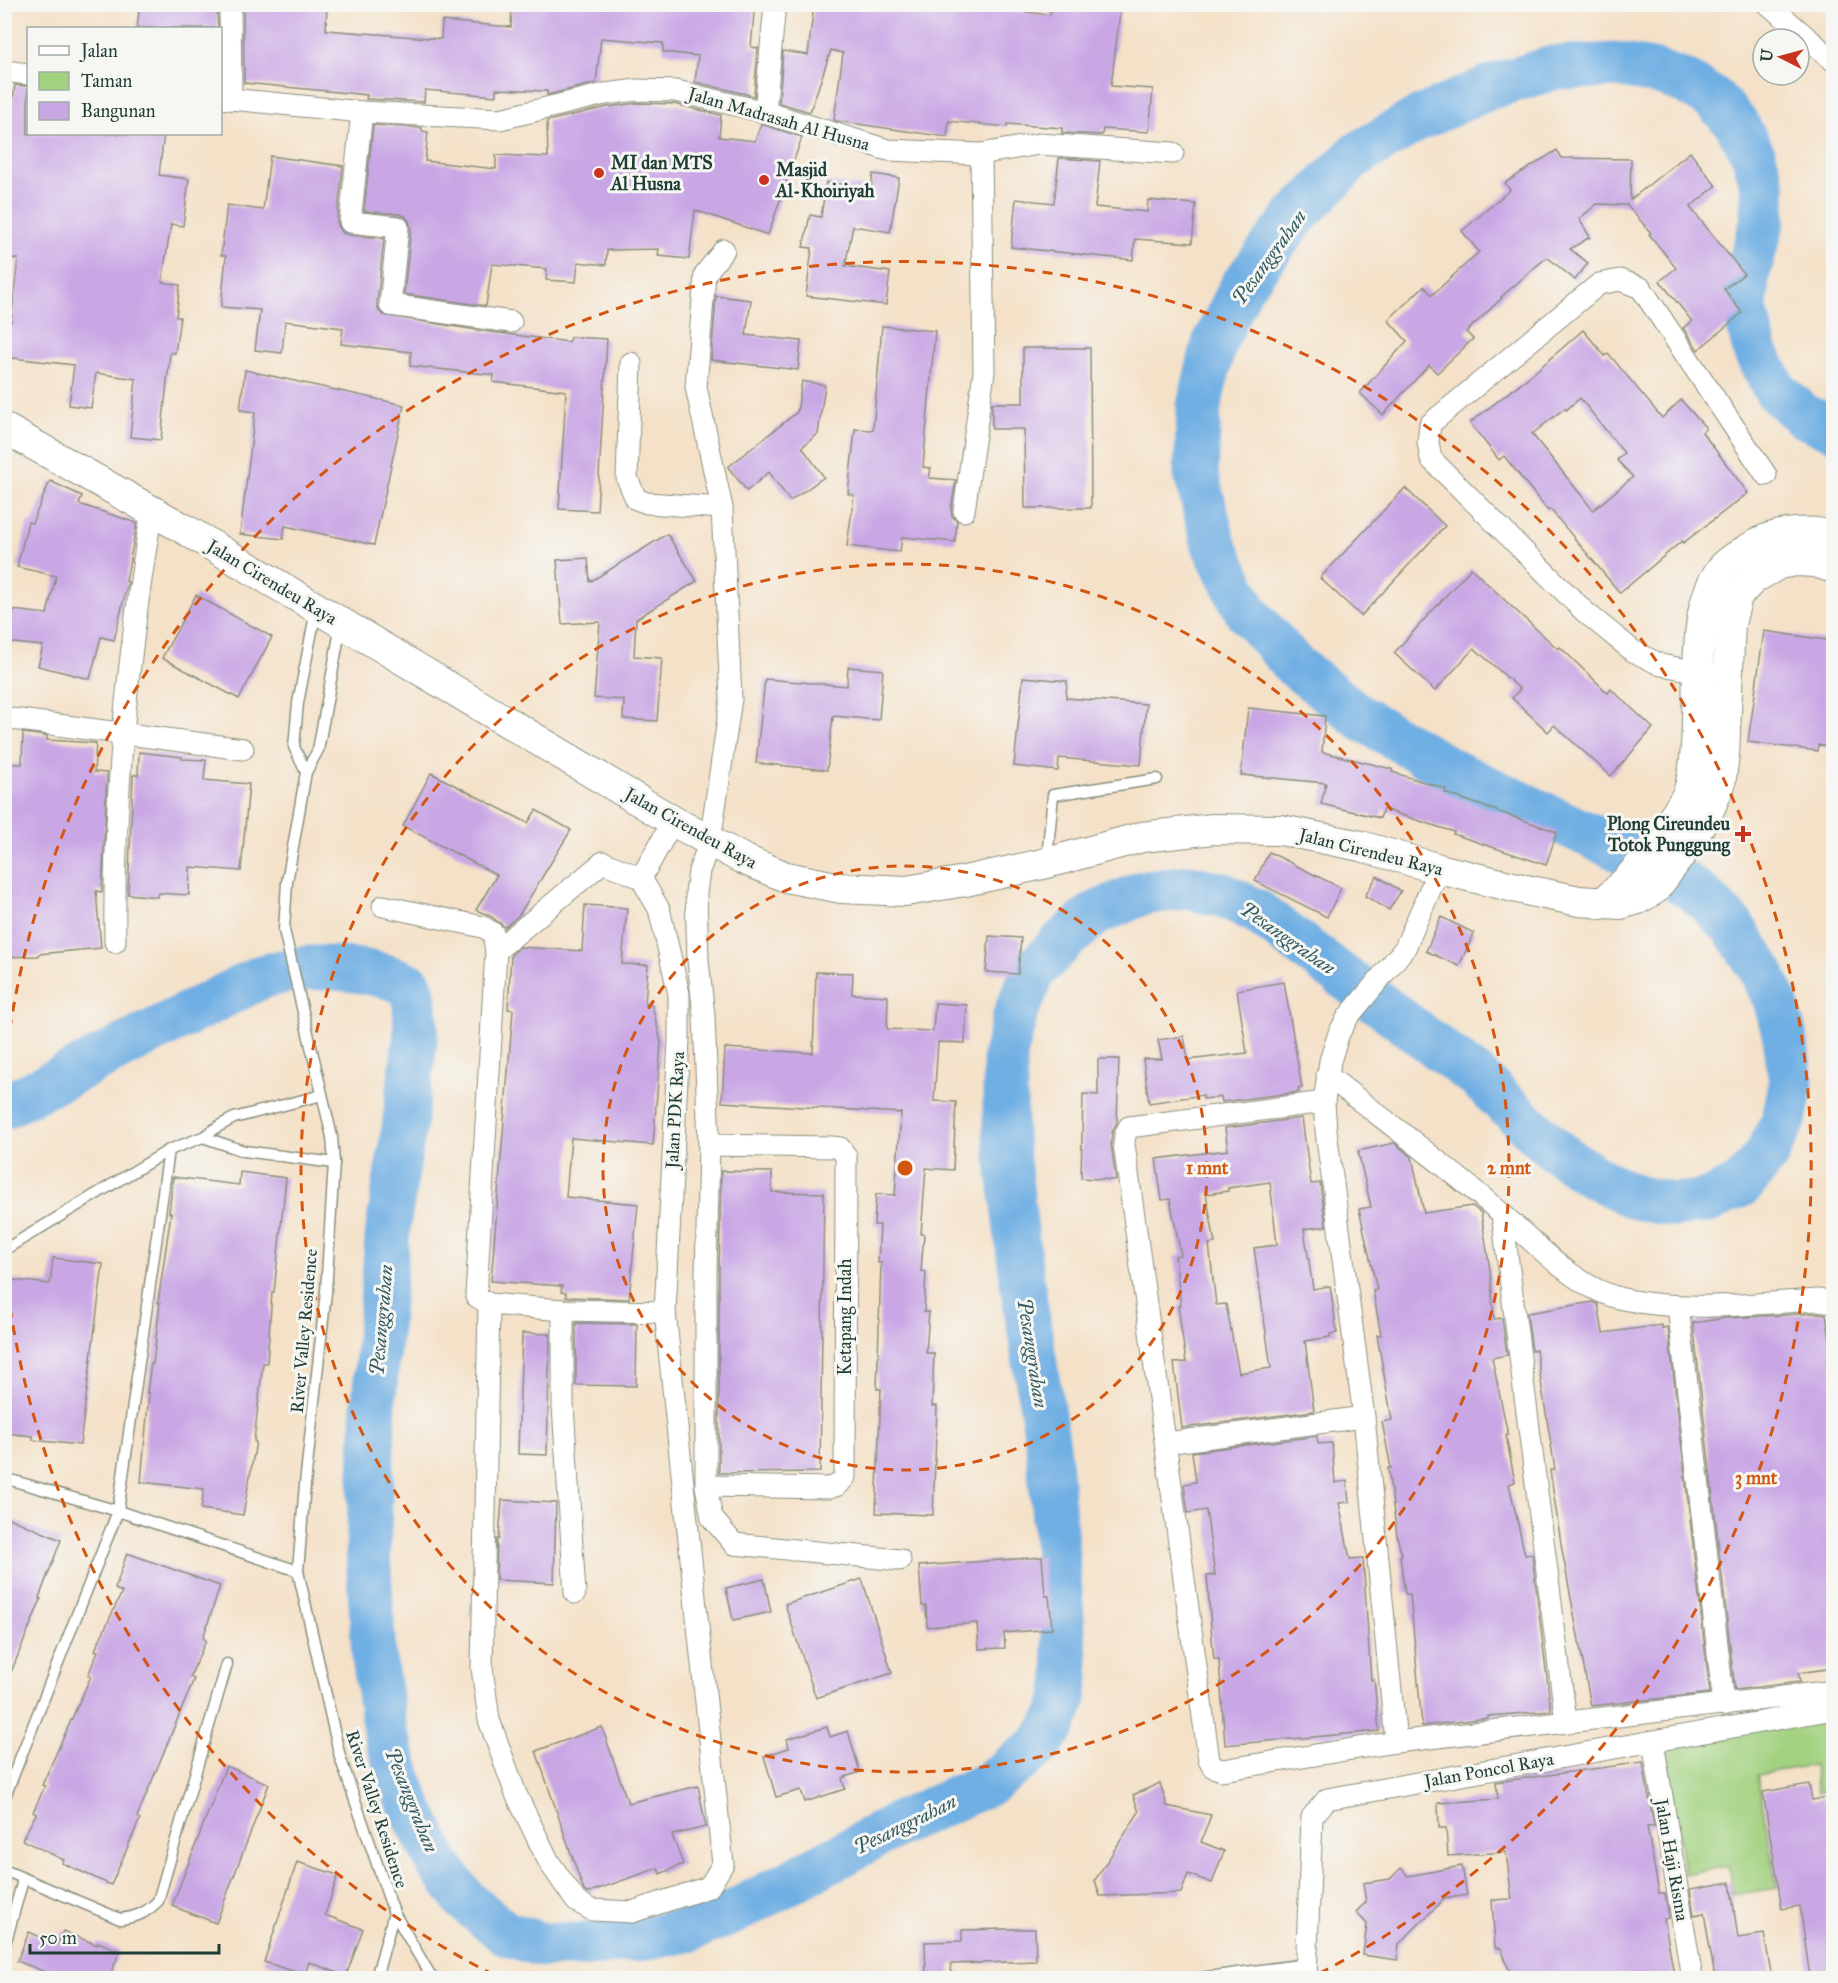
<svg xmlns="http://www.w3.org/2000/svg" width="1838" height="1983" font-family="'IM FELL Great Primer',serif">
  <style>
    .green { fill: #a2d17f; stroke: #60875a; stroke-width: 1.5 }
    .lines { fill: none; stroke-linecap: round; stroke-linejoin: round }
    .river { stroke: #70afe3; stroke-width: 45 }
    .building { fill: #c9a7e5; fill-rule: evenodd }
    .lane-casing { stroke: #8a8f7e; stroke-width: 13 }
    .street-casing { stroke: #8a8f7e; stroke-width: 23 }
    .secondary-casing { stroke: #8a8f7e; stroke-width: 32 }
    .lane { stroke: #fff; stroke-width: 10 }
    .street { stroke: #fff; stroke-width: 21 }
    .secondary { stroke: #fff; stroke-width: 30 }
    .ring { fill: none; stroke: #d45610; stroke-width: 3; stroke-dasharray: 10 8 }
    .poi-dot { fill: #c8321e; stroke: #f6f6f2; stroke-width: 2 }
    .labels { text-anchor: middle; stroke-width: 6; stroke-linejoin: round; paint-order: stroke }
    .street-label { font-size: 18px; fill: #1f3d34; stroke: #f6f6f2 }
    .poi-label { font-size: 18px; font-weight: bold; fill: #1f3d34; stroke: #f6f6f2; text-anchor: start }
    .water-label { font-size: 20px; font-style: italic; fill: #335a60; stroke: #f6f6f2 }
    .centre { fill: #d45610; stroke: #f6f6f2; stroke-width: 3 }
    .ring-label { font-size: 18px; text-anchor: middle; font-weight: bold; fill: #d45610; stroke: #f6f6f2; stroke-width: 6; stroke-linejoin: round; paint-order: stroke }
  </style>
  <rect width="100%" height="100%" fill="#f6f6f2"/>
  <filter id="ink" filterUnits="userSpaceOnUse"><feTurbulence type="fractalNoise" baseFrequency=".0167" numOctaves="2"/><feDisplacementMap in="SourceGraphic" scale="12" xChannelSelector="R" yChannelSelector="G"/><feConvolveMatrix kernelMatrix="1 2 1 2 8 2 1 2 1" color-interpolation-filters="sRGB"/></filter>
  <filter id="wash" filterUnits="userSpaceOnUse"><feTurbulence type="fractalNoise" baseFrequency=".008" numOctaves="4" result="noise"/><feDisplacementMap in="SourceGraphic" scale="24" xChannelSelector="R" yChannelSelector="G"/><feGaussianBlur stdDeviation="1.35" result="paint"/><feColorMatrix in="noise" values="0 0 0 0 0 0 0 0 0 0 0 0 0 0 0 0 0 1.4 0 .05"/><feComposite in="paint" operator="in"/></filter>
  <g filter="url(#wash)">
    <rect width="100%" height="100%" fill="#f4e1c8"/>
    <path class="green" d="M1833,1715V1790L1818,1792L1814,1765L1757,1774L1777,1888L1733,1895L1728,1866L1684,1874L1665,1735Z"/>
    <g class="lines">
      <path class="river" d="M4,1107L261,977C273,974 285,971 298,969C332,965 379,971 410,985L415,1001L416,1032L404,1128L388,1227L374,1400L368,1552L374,1659L385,1731L406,1797L438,1863L466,1901L505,1933L543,1945H581L647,1938L688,1930L736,1911L902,1822L990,1783L1039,1746L1054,1726L1063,1704L1067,1679L1048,1446L1022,1282L1005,1136V1055L1016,1012L1034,971L1064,940L1095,914L1142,893L1189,887L1223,895L1256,911L1477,1077L1555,1150L1591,1175L1635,1197L1673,1205L1708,1201L1743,1184L1766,1155L1784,1120L1791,1083L1785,1037L1775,1000L1759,966L1733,927L1703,897L1666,871L1456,773L1360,717L1294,665L1246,611L1214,545L1196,474L1199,406L1214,344L1242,286L1294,218L1355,156L1416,120L1488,88L1553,68L1618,65L1656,72L1686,82L1715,100L1736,123L1754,156L1763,188V219L1747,276L1745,308L1755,351L1776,391L1804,416L1834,429"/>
    </g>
    <g id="blocks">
      <g class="building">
        <path d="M140,4H217L218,28H137Z"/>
        <path d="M243,4H327L326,30L441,39L442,21L511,27L512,4H755L751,47L758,48L754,96L695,82L698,56L663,52V43L601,38L596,83L547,95V91L496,89V96L425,90L424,102L366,99L367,95L244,83Z"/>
        <path d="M814,4H988L987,7L1050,15L1051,4H1121L1111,86L1153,89L1149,132L1103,129L1102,135L1062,133V128L1007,124V127L949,121L947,137L837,121L834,120L843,53L831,50L810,112L779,103L783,51L808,55Z"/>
        <path d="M15,85L28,86V134H164L159,175L189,179L183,226L171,224L162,282L180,285L176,317H180L175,353H170L161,440L130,437L136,379L96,373L91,408L69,405L74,365L4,357V321L11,322L18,259L4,258L7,226H4V188L13,134L8,133Z"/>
        <path d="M638,103L674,104L721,115L719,137L755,141L761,124L802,137L768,235L695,210L689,259L658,256L659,249L607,250L606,265L578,262L576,282L546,280L547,269L492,264L486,306L404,294L411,228L409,221L405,216L399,214L364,211L373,125L422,128V131L428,132L425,161L496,169V155L548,157L547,121L607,107Z"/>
        <path d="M1557,150L1562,158L1631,159L1630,200L1690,152L1716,186L1690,207L1744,274L1724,289L1742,313L1698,350L1683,328L1692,321L1660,281L1676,268L1649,234L1651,233L1627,205L1597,204L1579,219L1590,237L1570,249L1588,263L1575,280L1547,257L1501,297L1502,298L1466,332L1473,339L1437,373L1429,365L1383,415L1360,393L1407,341L1388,320L1424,286L1432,295L1479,252L1462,231L1510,190L1505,183Z"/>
        <path d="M270,156L343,166L337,221L339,228L343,233L349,235L384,238L377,304L379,311L383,315L483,331L569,342L570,337L607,339L597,511L559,509L566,391L493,382L494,375L410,366L411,352L341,344L343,328L285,321L282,353L255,350L260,310L221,307L226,256L221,255L227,205L263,210Z"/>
        <path d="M1059,158L1100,161L1095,207L1147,212L1148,200L1196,204L1192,243L1135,239L1133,260L1011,247L1016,199L1054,203Z"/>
        <path d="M873,174L899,178L890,232L853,226L845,266L890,272L886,305L806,296L812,248L803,247L810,215L821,217L826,182L871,188Z"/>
        <path d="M716,296L751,300L746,335L801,341L798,370L711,360Z"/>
        <path d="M882,326L935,331L923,467L931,468L929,478L956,480L951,509L952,516L957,521L955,542L902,537L900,552L847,546L854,495L848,494L855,429L873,430Z"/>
        <path d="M1583,330L1605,356L1608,353L1662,418L1681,400L1706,428L1702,432L1748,493L1683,543L1682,541L1620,593L1550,509L1548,511L1504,456L1499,460L1470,423L1535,372ZM1580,398L1624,453L1617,460L1633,477L1593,510L1532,434L1565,408L1566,410Z"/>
        <path d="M1023,348H1090L1091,508H1025L1024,429H992V403H1023Z"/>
        <path d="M245,370L404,405L374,545L285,526L283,539L240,534L255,412L240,410Z"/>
        <path d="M802,381L825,385L818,434L802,447L824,477L790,501L769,472L747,491L728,467L797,412Z"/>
        <path d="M50,481L82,496L79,504L137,523L126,581L128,582L127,586L114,640L101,637L90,679L38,666L43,646L4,642V609L47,614L56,576L17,567L28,522L32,523Z"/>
        <path d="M1405,488L1445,526L1361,616L1320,578Z"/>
        <path d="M667,534L697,581L636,619L634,656L662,658L657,721L623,719L624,700L594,698L600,622L562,624L557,560L588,558L590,582Z"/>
        <path d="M1471,568L1512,607L1558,649L1560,647L1608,693L1611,689L1653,728L1611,776L1554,725L1548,732L1512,698L1520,689L1474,648L1435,691L1394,653Z"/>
        <path d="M196,595L272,637L239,699L162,658Z"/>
        <path d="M1764,631L1833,641V747L1818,745L1817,751L1748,742Z"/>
        <path d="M848,667L883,670L879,720L833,716L827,770L756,763L765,679L847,686Z"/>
        <path d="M1023,677L1067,681L1066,698L1146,704L1141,765L1059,758L1058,771L1014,766Z"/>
        <path d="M1248,708L1325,716L1322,752L1392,769V772L1446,789L1445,793L1557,832L1546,865L1453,834L1454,832L1383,809L1380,818L1321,804L1326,783L1241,775Z"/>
        <path d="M23,733L47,736V740L96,743L94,772L107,773L102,892L96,891L101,948L39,954V956L4,957L5,825L9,764H22Z"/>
        <path d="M139,752L182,757V759L206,760L204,780L249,784L241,871L190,867L189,895L158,893L157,897L128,894L133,775H138Z"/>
        <path d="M431,773L528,823L536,810L571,830L519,915L505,927L490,916L476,910L497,875L403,826Z"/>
        <path d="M1269,852L1341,888L1327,917L1255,881Z"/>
        <path d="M1377,876L1401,891L1389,910L1365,896Z"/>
        <path d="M585,905L627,908L622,964L648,965L645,1004L652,1005L661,1042L653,1145L571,1138L566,1197L638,1204L629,1299L566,1297V1293L561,1292L562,1286L491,1281L513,1010L508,1009L511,955L520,947L582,951Z"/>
        <path d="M1441,917L1474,933L1459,966L1426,951Z"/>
        <path d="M989,936L1021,938L1018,974L986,972Z"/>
        <path d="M816,972L853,973L852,994L888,996L887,1029L933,1031L935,1003L967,1005L965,1043L938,1042L934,1101L956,1102L953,1170L926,1168L921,1234H924L921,1271L926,1272L924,1312H929L926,1353H934L932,1406H937L933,1515L876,1513L881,1389H877L881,1263H878L880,1225H874L876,1194L895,1195L901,1113L722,1102L725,1048L813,1053Z"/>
        <path d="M1284,982L1302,1088H1298L1299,1092L1222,1102L1221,1097L1203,1099V1095L1149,1103L1143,1059H1162L1158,1040L1184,1036L1188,1060L1247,1053L1237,990Z"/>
        <path d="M1098,1059H1119L1117,1122L1112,1133L1111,1143L1116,1180L1081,1178L1083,1094L1098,1095Z"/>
        <path d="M1302,1118L1311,1184L1320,1183L1326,1226L1304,1229L1313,1289L1330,1286L1337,1333L1330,1334V1337L1305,1341L1314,1411L1182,1428L1174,1363L1186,1362L1178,1306H1181L1175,1256L1181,1255L1170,1199L1162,1200L1156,1159L1228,1150L1225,1128ZM1270,1182L1277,1245L1254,1248L1271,1368L1239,1373L1226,1304L1216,1305L1209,1244L1215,1243L1206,1194L1228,1191V1188Z"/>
        <path d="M1394,1143L1412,1157L1424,1213L1472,1206L1481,1213L1490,1270L1494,1319L1502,1318L1507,1355L1492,1358L1508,1435L1506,1436L1515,1482L1509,1484L1525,1555L1532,1554L1551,1711L1488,1716V1718L1422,1726L1410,1594H1405L1400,1556H1402L1397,1536L1388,1468H1391L1382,1422L1392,1420L1377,1335H1381L1373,1291L1377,1290L1359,1209L1371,1207L1358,1151Z"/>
        <path d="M721,1171L772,1172V1192L824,1193L820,1472L719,1473V1273Z"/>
        <path d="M240,1172L286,1178L274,1292H272L267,1363H263L254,1441L256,1442L243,1515L201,1509L204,1489L141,1482L149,1393H147L151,1363L153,1364L160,1303H158L171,1213H169L173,1177L239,1185Z"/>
        <path d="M53,1258L103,1264L80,1445L33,1440V1436L4,1433V1279L50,1284Z"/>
        <path d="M1593,1302L1598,1304L1603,1333L1662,1325V1328L1668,1327L1710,1693L1591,1706L1562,1550L1550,1470H1555L1536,1350L1532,1351L1527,1313Z"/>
        <path d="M1818,1313L1826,1314L1833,1360V1668L1798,1673L1800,1682L1735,1690L1693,1323L1726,1318Z"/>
        <path d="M576,1323L637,1324L636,1386L576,1385Z"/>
        <path d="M522,1333L550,1334L547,1455L518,1454Z"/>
        <path d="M1317,1436L1318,1444L1332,1443L1335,1483L1347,1481L1349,1502L1339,1503L1350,1559L1363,1558L1371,1680L1374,1679L1379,1731L1225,1745L1219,1659H1214L1211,1628L1207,1576L1215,1575L1206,1510L1188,1513L1184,1484L1196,1482L1192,1452Z"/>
        <path d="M502,1500L556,1503L554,1583L496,1580L497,1539H499Z"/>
        <path d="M4,1516L61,1540L39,1598L41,1599L5,1687Z"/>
        <path d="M127,1553L220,1586L203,1638L206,1640L190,1677L194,1679L137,1817L140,1819L111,1885L62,1863L64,1860L22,1840L36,1814L33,1812L45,1786L42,1785L91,1676L88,1675L98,1651L95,1650L122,1592L115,1589Z"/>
        <path d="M1042,1557L1045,1596H1049L1052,1629L1004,1633L1005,1648L979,1649L977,1623L927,1627L926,1606H922L919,1566Z"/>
        <path d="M764,1579L771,1612L733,1620L726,1588Z"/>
        <path d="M862,1579L892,1673L816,1698L785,1604Z"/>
        <path d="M602,1727L628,1803L698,1786L706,1827L672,1835L683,1864L660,1874L658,1868L587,1893L584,1891L536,1751Z"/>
        <path d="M827,1727L830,1737L848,1731L860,1772L842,1778L845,1789L805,1802L801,1790L776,1797L764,1756L789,1748L787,1739Z"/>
        <path d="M1643,1762L1654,1826L1647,1827L1659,1893H1665L1669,1918L1664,1919L1674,1974L1647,1978H1512L1501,1948H1495L1492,1900L1512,1899L1506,1852L1448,1856L1446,1828H1439L1438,1803L1498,1799L1496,1782Z"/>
        <path d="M226,1766L269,1784L216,1923L172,1906Z"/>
        <path d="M1160,1783L1167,1806L1211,1815L1201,1842L1224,1851L1212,1883L1188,1874L1181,1893L1100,1896L1095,1880L1139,1812L1133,1795Z"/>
        <path d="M1809,1784L1812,1800L1833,1796V1975L1810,1978L1800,1906L1782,1909L1763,1792Z"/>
        <path d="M297,1862L338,1875L325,1915L363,1929L346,1976L309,1962L305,1975L264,1962Z"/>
        <path d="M1462,1866L1467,1895L1444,1899L1399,1944L1397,1960L1363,1955L1367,1924L1356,1912L1366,1902L1363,1883L1390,1879L1401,1868L1408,1876Z"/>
        <path d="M1730,1882L1738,1938L1764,1934L1772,1978H1715L1704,1913L1694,1915L1690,1889Z"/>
        <path d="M1007,1929H1035L1036,1961L951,1964V1977H926L925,1942L962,1941V1930Z"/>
        <path d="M63,1931L97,1945L98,1942L120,1951L109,1978H45L48,1973L17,1961L29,1932L57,1944Z"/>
      </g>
    </g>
  </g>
  <g filter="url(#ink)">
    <use href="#blocks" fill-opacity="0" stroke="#8a8f7e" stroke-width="1.5"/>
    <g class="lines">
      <defs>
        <g id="lane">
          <path d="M341,625L318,750L306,772L287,882L284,930L332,1137L334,1163L326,1292L305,1484L298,1571L340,1757L394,1913L432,1978"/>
          <path d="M306,772L294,747L298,703L316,610"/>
          <path d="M1047,859L1053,795L1157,779"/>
          <path d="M203,1137L244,1151L334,1163"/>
          <path d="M4,1250L169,1150L203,1137L219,1126L234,1118L322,1095"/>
          <path d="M4,1478L118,1511L298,1571"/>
          <path d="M4,1799L118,1511L169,1150"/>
          <path d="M4,1870L120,1919C137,1917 146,1913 158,1901L227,1664"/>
          <path d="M4,1948L23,1880"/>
          <path d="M376,1978L394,1913"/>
          <path d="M1200,1978L1306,1964"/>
        </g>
        <g id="street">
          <path d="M230,4L231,99"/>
          <path d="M1768,4L1834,61"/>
          <path d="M4,71L28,74"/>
          <path d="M220,98L362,112L500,119L605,94L637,90L676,91L765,112L888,150L981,154L1039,144L1173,153"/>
          <path d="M362,112L350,222L398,227L390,305L511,322"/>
          <path d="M765,112L775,4"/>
          <path d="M724,250L705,274L696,387L722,508L731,699L710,841L699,871L696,893L698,960L704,1016L709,1145L706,1273V1486L712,1518L734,1544L900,1560"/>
          <path d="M631,363L627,478L636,499L647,503L722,508"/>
          <path d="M964,511L984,372L981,154"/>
          <path d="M1711,674L1661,665L1633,651L1585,612L1431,459L1428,442L1430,424L1599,284L1620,280L1641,288L1766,475"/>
          <path d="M4,718L243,749"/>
          <path d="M383,906L483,927L493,933L496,951L476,1296L489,1304L563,1310L665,1312L679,1040V994L659,909L641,878L673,821"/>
          <path d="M115,942C113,798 128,652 152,510"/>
          <path d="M496,951L603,862L641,878"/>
          <path d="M1327,1075C1385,1121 1446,1165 1502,1214C1537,1244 1576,1289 1623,1299C1687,1313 1754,1303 1818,1300L1834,1302"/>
          <path d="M1324,1102L1129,1127L1125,1135L1124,1144L1209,1760L1213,1767L1222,1770L1396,1742L1834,1691"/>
          <path d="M1502,1214L1566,1722"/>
          <path d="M489,1304L482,1668L489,1720L516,1794L549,1862L576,1901L592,1910L632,1912L709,1887L723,1864L665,1312"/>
          <path d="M1678,1306L1724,1705"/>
          <path d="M563,1310V1406L575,1593"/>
          <path d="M1166,1443L1364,1417"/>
          <path d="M706,1486L829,1488L838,1485L845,1477L846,1156L840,1148L832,1147L709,1145"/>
          <path d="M1396,1742L1364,1417L1326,1131L1324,1102L1330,1061L1339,1033L1348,1017L1405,948L1439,869"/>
          <path d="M1653,1742L1692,1978"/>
          <path d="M1306,1978L1312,1817L1327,1799L1834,1709"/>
        </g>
        <g id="secondary">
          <path d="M4,428L186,530L673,821L743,859L786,877L841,888L906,891L965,881L1047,863L1142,837L1213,829L1281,830L1361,846L1439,869L1526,890L1579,901L1620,904L1638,899L1655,889L1688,845L1709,810L1720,785L1724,755L1730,624L1737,596L1753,579L1779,564L1796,561L1814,562L1834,568"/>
          <path d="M1601,904C1632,879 1656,847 1676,813C1680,807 1685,800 1688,793C1709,733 1681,613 1724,566C1733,557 1747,550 1758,543C1778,532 1812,529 1834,537"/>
        </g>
      </defs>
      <use href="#lane" class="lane-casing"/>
      <use href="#street" class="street-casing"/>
      <use href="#secondary" class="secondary-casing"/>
      <use href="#lane" class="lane"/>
      <use href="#street" class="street"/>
      <use href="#secondary" class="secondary"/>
    </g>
  </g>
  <g class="ring">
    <circle cx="905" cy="1168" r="302"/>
    <circle cx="905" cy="1168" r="604"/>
    <path d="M494 1975A906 906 0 0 1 5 1271M5 1065A906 906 0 1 1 1316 1975"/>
  </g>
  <g class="poi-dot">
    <circle cx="599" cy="173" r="6"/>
    <circle cx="764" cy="180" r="6"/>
    <path d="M1740 825h6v6h6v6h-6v6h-6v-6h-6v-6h6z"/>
  </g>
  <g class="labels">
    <g class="street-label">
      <text transform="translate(779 119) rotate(16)" y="6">Jalan Madrasah Al Husna</text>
      <text transform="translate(272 582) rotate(31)" y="6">Jalan Cirendeu Raya</text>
      <text transform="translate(691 828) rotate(29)" y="6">Jalan Cirendeu Raya</text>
      <text transform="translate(1371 852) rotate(14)" y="6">Jalan Cirendeu Raya</text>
      <text transform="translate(675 1110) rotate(-87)" y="6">Jalan PDK Raya</text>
      <text transform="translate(845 1317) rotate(-90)" y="6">Ketapang Indah</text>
      <text transform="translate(304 1331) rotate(-85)" y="6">River Valley Residence</text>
      <text transform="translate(1489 1770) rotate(-10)" y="6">Jalan Poncol Raya</text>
      <text transform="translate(377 1809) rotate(72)" y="6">River Valley Residence</text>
      <text transform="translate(1672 1860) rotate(80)" y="6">Jalan Haji Risma</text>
    </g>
    <g class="poi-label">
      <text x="611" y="169">MI dan MTS<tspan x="611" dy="21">Al Husna</tspan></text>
      <text x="776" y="176">Masjid<tspan x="776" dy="21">Al-Khoiriyah</tspan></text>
      <text x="1730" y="830" text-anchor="end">Plong Cireundeu<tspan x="1730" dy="21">Totok Punggung</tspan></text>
    </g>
    <g class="water-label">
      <text transform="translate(1269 257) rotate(-54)" y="7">Pesanggrahan</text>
      <text transform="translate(1288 938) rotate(35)" y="7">Pesanggrahan</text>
      <text transform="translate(381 1320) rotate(-85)" y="7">Pesanggrahan</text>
      <text transform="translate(1033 1353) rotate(81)" y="7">Pesanggrahan</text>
      <text transform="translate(412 1800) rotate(68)" y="7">Pesanggrahan</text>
      <text transform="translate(905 1824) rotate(-26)" y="7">Pesanggrahan</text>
    </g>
  </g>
  <circle cx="905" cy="1168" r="9" class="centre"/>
  <g class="ring-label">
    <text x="1207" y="1174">1 mnt</text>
    <text x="1509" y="1174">2 mnt</text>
    <text x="1756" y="1484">3 mnt</text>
  </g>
  <rect width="1838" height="1983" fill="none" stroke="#f6f6f2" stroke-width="24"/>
  <rect x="27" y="27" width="195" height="108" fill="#f6f6f2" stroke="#a0aca6" stroke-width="1.5"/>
  <rect x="39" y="46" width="30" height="9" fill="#ffffff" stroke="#a0aca6" stroke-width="1.5"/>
  <text x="81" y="57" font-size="18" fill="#1f3d34">Jalan</text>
  <rect x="39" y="72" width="30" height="18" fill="#a2d17f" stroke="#a0aca6" stroke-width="1.5"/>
  <text x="81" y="87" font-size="18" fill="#1f3d34">Taman</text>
  <rect x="39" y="102" width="30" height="18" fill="#c9a7e5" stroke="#a0aca6" stroke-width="1.5"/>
  <text x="81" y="117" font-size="18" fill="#1f3d34">Bangunan</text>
  <g transform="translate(1781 57) rotate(276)"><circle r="28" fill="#f6f6f2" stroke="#a0aca6" stroke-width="1.5"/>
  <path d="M0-4.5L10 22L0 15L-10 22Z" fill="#c8321e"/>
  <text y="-9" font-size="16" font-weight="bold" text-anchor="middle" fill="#1f3d34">U</text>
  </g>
  <path d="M30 1944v9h189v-9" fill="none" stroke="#1f3d34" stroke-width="3"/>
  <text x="39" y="1944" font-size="18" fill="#1f3d34" stroke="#f6f6f2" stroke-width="4.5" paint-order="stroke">50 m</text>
</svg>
